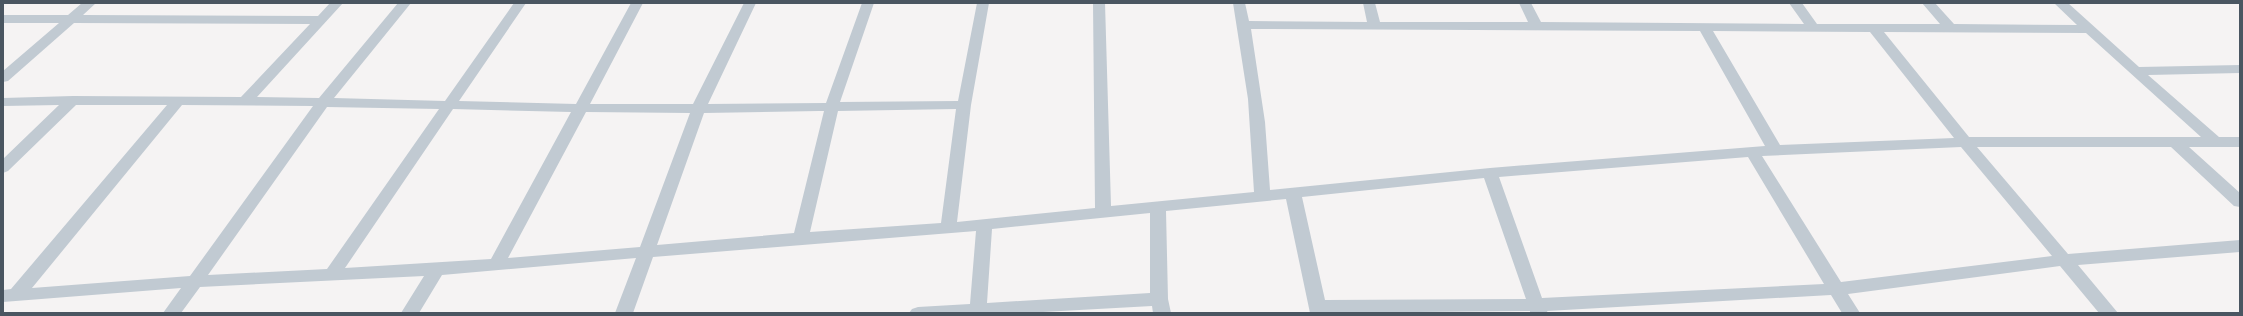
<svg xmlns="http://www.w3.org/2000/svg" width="2243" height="316" font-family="'Varela Round',sans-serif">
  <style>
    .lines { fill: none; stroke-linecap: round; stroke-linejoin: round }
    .minor { fill: #c1cad2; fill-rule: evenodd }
  </style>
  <rect width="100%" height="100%" fill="#f5f3f3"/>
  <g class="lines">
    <path class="minor" d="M82,3H96L83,15L318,16L330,3H343L257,97L319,98L398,3H411L334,98L445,101L514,3H526L459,101L576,104L631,3H643L590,104H693L744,3H756L708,104L826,103L862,3H874L840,102L958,101L977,3H989L971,105L957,222L1095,208L1093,3H1105L1111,206L1254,192L1248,99L1233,3H1245L1249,21L1367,22L1363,3H1375L1380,22H1528L1519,3H1531L1541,22L1804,24L1789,3H1802L1817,24H1940L1922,3H1935L1954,24L2077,25L2054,3H2068L2139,67L2240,65V73L2148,75L2219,137H2240V147H2189L2240,193V207L2234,206L2171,147H1977L2068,254L2240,240V252L2078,265L2118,313H2099L2060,266L1848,294L1860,313H1842L1831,295L1547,311L1548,313H1530V311L1310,313L1286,199L1166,211L1168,299L1171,313H1153L1152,306L1025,313H909L912,309L918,307L970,304L976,231L653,257L633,313H615L636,258L442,275L419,313H401L424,276L200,287L181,313H163L181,288L3,302V290L11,289L167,105H76L8,171L3,173V159L59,105L3,106V98L73,96L241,97L310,24L74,23L8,81L3,82V71L59,23H3V15H68ZM1251,29L1700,31L1765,146L1490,168L1270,190L1265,122ZM1713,31L1870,32L1954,138L1780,145ZM1884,32L2086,33L2201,137H1969ZM182,105L313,106L190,276L32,288ZM327,107L439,109L327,269L208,275ZM453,109L571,112L491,259L345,268ZM956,109L941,223L810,232L838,111ZM819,111H824L794,233L657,245L704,113ZM586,112L690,113L640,247L508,258ZM1961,147L2052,256L1841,282L1762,156ZM1748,157L1824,284L1542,298L1499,177ZM1484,178L1526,299L1325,300L1302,197ZM1150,213V293L987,303L992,229Z"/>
  </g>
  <rect width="2243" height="316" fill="none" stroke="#4a5661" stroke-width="8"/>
</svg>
